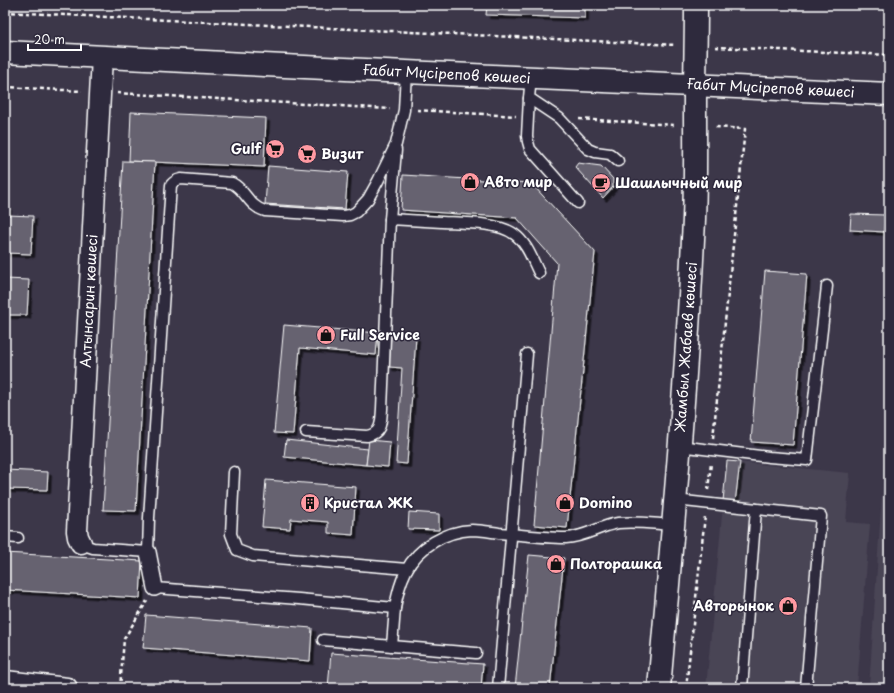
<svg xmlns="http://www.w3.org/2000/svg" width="894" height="693" font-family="'Playpen Sans',sans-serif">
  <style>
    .built { fill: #494455 }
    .building { fill: #666270; stroke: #fff; filter: url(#shadow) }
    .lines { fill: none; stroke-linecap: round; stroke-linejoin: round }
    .service-casing { stroke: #fff; stroke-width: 13 }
    .pedestrian-casing { stroke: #fff; stroke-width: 18 }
    .minor-casing { stroke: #fff; stroke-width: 23 }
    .secondary-casing { stroke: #fff; stroke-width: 25 }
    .primary-casing { stroke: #fff; stroke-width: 25 }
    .path { stroke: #fff; stroke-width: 2.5; stroke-dasharray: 4 3; stroke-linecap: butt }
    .service { stroke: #2f2a3d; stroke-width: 10 }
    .pedestrian { stroke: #2f2a3d; stroke-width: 15 }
    .minor { stroke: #2f2a3d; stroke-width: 20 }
    .secondary { stroke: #2f2a3d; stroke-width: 22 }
    .primary { stroke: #2f2a3d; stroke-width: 22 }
    .labels { text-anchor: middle; stroke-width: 3; stroke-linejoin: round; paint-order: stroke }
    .street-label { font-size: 14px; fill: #fff; stroke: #2f2a3d }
    .poi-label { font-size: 14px; font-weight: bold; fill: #fff; stroke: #2f2a3d; text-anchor: start }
  </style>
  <defs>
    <filter id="shadow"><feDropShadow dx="3.5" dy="3.5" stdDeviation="0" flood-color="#0009"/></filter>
  </defs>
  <rect width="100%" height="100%" fill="#3c3749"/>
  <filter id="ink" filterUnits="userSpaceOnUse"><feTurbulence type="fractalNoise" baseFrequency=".025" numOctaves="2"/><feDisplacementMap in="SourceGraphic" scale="8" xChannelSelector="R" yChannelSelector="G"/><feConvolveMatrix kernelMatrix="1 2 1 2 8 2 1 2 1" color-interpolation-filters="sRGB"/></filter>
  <g filter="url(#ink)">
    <g class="built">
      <path d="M889,388V688H869Z"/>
      <path d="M727,461L850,473L846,522L870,524L857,688H706Z"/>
    </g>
    <g class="building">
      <path d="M487,5H585V18L486,15Z"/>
      <path d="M131,112L266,118L264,167L129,161Z"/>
      <path d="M123,161L155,162L136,511L103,510Z"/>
      <path d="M578,163L601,166L613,179V187L603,198L575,167Z"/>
      <path d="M268,166L348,172L345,209L265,204Z"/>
      <path d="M403,175L531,183L595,252L567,528L534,525L557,263L517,218L401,210Z"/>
      <path d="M5,207H8L7,215L33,216L31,254L5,253Z"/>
      <path d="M851,214L885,215L884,232L850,230Z"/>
      <path d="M765,271L807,274L793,445L751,442Z"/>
      <path d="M5,279L29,280L27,315H5Z"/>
      <path d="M284,325L378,333L376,355L300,348L293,434L274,433Z"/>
      <path d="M391,335L416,337L407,464L396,463L402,368L389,367Z"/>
      <path d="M286,440L368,449L366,465L284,457Z"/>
      <path d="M369,440L390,442L388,467L366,465Z"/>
      <path d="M727,461L740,462L735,503L723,501Z"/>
      <path d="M5,470L48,472L47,490L5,489Z"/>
      <path d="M266,480L356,487L353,535L328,533V522L291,519L290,529L262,527Z"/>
      <path d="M409,512L439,514V530L408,529Z"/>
      <path d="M5,553L142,561L140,598L5,590Z"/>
      <path d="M529,555L564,558L550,688H515Z"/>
      <path d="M146,615L312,628L310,661L143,648Z"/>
      <path d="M331,653L483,664L481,688H328Z"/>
    </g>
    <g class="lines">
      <defs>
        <g id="service">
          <path d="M531,77L529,98L559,118L588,149L595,152L610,154L618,161"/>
          <path d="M529,98L527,136L528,142L530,149L578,203"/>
          <path d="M390,219C407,220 425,221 442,222C463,223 498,222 514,234C527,243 532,259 539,273"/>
          <path d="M306,432L367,436C382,433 381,422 382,409L390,219L396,150"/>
          <path d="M679,446L769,457L807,460L827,286"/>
          <path d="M234,472L231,534L237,550L253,556L407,569"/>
          <path d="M675,500L821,516L806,688"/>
          <path d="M5,537L18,538"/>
          <path d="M81,543L87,546L93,548L148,552L149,518L171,185C174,181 176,180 181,179L232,183C246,190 248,206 265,211L343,216L350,215L356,212L368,199L378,181L396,144L404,110L406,72"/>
          <path d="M155,588L299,599L395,608C397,595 400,583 406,571C418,547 446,531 472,530C481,530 491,532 499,533C521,535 544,538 566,538C585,537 600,526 618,523C636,521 655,524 673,525"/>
          <path d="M323,640L392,646L395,608"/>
          <path d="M392,646L476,653"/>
          <path d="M498,688L527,354"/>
          <path d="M742,688L756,509"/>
        </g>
        <path id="pedestrian" d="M148,552L155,588"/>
        <g id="minor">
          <path d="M81,543L78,537L77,531L102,57"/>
          <path d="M5,681L67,688"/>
        </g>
        <path id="secondary" d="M5,52L406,72L889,94"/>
        <path id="primary" d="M659,688C672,538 686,389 693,239C696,193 695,147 695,101C695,69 696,37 696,5"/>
      </defs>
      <use href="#service" class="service-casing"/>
      <use href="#pedestrian" class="pedestrian-casing"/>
      <use href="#minor" class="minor-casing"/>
      <use href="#secondary" class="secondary-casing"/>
      <use href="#primary" class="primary-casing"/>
      <g class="path">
        <path d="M5,12L676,45"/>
        <path d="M715,47L889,55"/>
        <path d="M5,87L82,91"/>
        <path d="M117,93L390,109"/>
        <path d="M417,110L516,116"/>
        <path d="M579,119L675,125"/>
        <path d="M713,438L745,129L714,127"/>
        <path d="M708,490L711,463"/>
        <path d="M120,688L124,639L147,601"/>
        <path d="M686,688L705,516"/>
      </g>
      <use href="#service" class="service"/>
      <use href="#pedestrian" class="pedestrian"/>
      <use href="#minor" class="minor"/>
      <use href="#secondary" class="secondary"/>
      <use href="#primary" class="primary"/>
    </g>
  </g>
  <defs>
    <symbol id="supermarket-disc" viewBox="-11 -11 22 22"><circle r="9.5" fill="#ff9aa2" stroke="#2f2a3d"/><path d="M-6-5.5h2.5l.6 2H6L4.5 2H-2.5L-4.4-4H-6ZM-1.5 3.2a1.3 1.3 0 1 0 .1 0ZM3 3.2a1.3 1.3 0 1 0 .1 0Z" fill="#111"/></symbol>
    <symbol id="shop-disc" viewBox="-11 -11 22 22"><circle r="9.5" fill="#ff9aa2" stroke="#2f2a3d"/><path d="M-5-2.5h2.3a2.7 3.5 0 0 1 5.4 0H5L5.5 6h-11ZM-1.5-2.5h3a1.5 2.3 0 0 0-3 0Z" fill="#111"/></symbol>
    <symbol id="cafe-disc" viewBox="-11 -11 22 22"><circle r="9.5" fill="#ff9aa2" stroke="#2f2a3d"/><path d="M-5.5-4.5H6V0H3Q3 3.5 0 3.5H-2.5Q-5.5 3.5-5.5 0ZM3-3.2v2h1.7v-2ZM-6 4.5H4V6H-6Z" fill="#111"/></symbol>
    <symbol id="building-disc" viewBox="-11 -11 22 22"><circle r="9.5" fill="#ff9aa2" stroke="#2f2a3d"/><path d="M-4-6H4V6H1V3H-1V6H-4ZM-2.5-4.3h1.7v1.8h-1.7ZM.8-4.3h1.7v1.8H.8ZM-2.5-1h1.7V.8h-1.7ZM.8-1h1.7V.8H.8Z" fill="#111"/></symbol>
  </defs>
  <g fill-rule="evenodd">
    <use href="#supermarket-disc" x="264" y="138" width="22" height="22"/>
    <use href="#supermarket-disc" x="296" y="143" width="22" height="22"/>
    <use href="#shop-disc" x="459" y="171" width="22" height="22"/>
    <use href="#cafe-disc" x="590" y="172" width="22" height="22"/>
    <use href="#shop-disc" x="315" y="324" width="22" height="22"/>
    <use href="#building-disc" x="299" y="492" width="22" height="22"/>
    <use href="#shop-disc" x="554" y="492" width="22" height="22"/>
    <use href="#shop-disc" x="545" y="553" width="22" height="22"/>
    <use href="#shop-disc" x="777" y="595" width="22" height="22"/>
  </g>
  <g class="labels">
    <g class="street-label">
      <text transform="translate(447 74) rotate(3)" y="5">Ғабит Мүсірепов көшесі</text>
      <text transform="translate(771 88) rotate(3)" y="5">Ғабит Мүсірепов көшесі</text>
      <text transform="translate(89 301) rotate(-87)" y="5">Алтынсарин көшесі</text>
      <text transform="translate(686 347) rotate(-86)" y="5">Жамбыл Жабаев көшесі</text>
    </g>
    <g class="poi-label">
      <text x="261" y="154" text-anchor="end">Gulf</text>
      <text x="321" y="159">Визит</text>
      <text x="484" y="187">Авто мир</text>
      <text x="615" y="188">Шашлычный мир</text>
      <text x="340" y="340">Full Service</text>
      <text x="324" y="508">Кристал ЖК</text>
      <text x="579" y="508">Domino</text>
      <text x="570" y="569">Полторашка</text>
      <text x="774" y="611" text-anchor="end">Авторынок</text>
    </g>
  </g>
  <rect width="894" height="693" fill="none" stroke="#2f2a3d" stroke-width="20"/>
  <rect x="10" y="10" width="874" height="673" fill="none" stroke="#fff" stroke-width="1.5" filter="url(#ink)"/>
  <path d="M28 44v6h53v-6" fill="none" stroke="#ffffff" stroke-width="2"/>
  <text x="34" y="44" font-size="12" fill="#ffffff" stroke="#2f2a3d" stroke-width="3" paint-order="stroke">20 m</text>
</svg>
